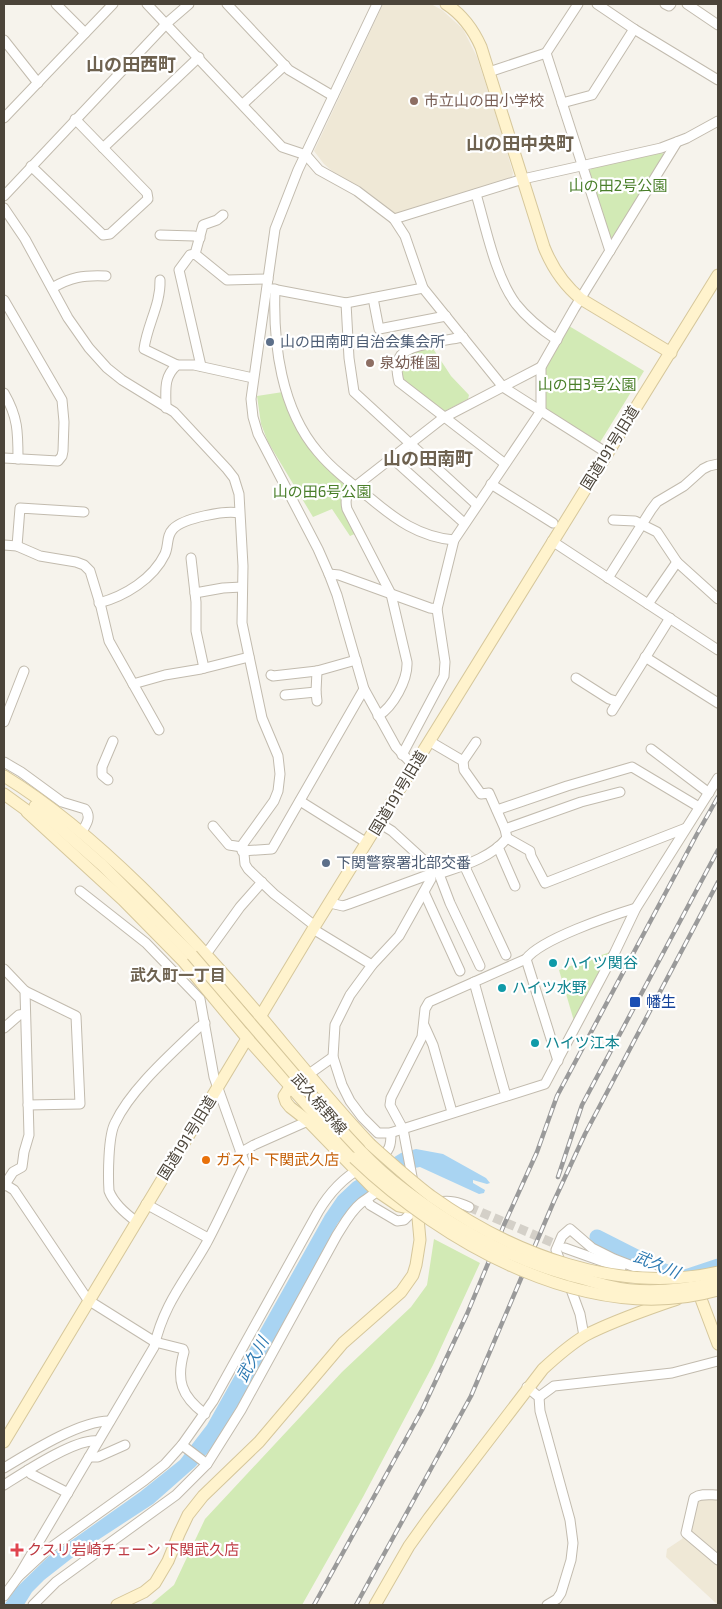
<svg xmlns="http://www.w3.org/2000/svg" width="722" height="1609" font-family="'Exo 2','Noto Sans JP',sans-serif">
  <style>
    .education { fill: #efe8d6 }
    .green { fill: #d2eab5 }
    .water { fill: #a9d4f2 }
    .lines { fill: none; stroke-linecap: round; stroke-linejoin: round }
    .river { stroke: #a9d4f2; stroke-width: 15 }
    .street-tunnel { stroke: #d4d0c8; stroke-width: 9; stroke-dasharray: 9 4.5; stroke-linecap: butt }
    .street-casing { stroke: #c2bbae; stroke-width: 11 }
    .secondary-casing { stroke: #d6c79b; stroke-width: 13 }
    .street { stroke: #fff; stroke-width: 9 }
    .secondary { stroke: #fff3cd; stroke-width: 11 }
    .rail-casing { stroke: #9a9a9a; stroke-width: 4.5 }
    .rail { stroke: #fff; stroke-width: 2.5; stroke-dasharray: 8; stroke-linecap: butt }
    .secondary-bridge-casing { stroke: #d6c79b; stroke-width: 13; stroke-linecap: butt }
    .secondary-bridge { stroke: #fff3cd; stroke-width: 11 }
    .education-dot { fill: #8d6e63; stroke: #fff; stroke-width: 2 }
    .service-dot { fill: #5c6f8a; stroke: #fff; stroke-width: 2 }
    .culture-dot { fill: #0f9aa8; stroke: #fff; stroke-width: 2 }
    .transit-dot { fill: #1a4fb4; stroke: #fff; stroke-width: 2 }
    .food-dot { fill: #e8710a; stroke: #fff; stroke-width: 2 }
    .health-dot { fill: #e0444e; stroke: #fff; stroke-width: 2 }
    .labels { text-anchor: middle; stroke-width: 4.5; stroke-linejoin: round; paint-order: stroke }
    .education-label { font-size: 15px; fill: #785e54; stroke: #fff; text-anchor: start }
    .park-label { font-size: 15px; fill: #4a7f2a; stroke: #fff }
    .service-label { font-size: 15px; fill: #4e5e75; stroke: #fff; text-anchor: start }
    .street-label { font-size: 15px; fill: #4b4439; stroke: #fff }
    .culture-label { font-size: 15px; fill: #0d838f; stroke: #fff; text-anchor: start }
    .transit-label { font-size: 15px; fill: #164399; stroke: #fff; text-anchor: start }
    .food-label { font-size: 15px; fill: #c56008; stroke: #fff; text-anchor: start }
    .health-label { font-size: 15px; fill: #be3a42; stroke: #fff; text-anchor: start }
    .neighbourhood-label { font-size: 16px; font-weight: bold; fill: #6e6250; stroke: #fff }
    .water-label { font-size: 16px; font-style: italic; fill: #2e7ab2; stroke: #fff }
    .quarter-label { font-size: 18px; font-weight: bold; fill: #6e6250; stroke: #fff }
  </style>
  <rect width="100%" height="100%" fill="#f6f3ec"/>
  <g class="education">
    <path d="M383,4H431L442,10L463,29L477,57L499,125L513,173L512,177L446,201L397,214L393,212L366,191L339,177L324,164L314,151Z"/>
    <path d="M718,1497V1605L666,1557L667,1549L682,1539L688,1531L696,1499Z"/>
  </g>
  <g class="green">
    <path d="M662,152L664,156L615,238H610L589,171L592,168Z"/>
    <path d="M569,326L644,371L599,444L546,410L545,366Z"/>
    <path d="M432,347L451,376L469,395L468,399L443,412L402,381L399,372L401,364L409,353Z"/>
    <path d="M283,392L319,460L347,487L357,533L350,536L332,509L313,517L268,442L261,424L257,396Z"/>
    <path d="M610,952L574,1021L559,970Z"/>
    <path d="M434,1239L480,1263L433,1365L363,1497L302,1605H150L174,1585L205,1519L342,1372L411,1307L427,1285Z"/>
  </g>
  <path class="water" d="M416,1149L443,1154L486,1178L490,1183L487,1184L473,1180V1183L485,1190L484,1193L479,1194L420,1167L409,1169L390,1177L358,1200L338,1223L233,1415L212,1448L195,1467L153,1504L81,1551L44,1580L32,1592L24,1605H4L17,1587L48,1557L140,1492L180,1460L207,1425L325,1215L338,1196L353,1182L401,1153Z"/>
  <g class="lines">
    <path class="river" d="M597,1237L664,1271L685,1277L718,1266"/>
    <path class="street-tunnel" d="M469,1207L565,1248"/>
    <defs>
      <g id="street">
        <path d="M56,4L85,33"/>
        <path d="M147,4L282,147L306,155L319,170L357,191L394,219L405,236L423,288L503,387L607,453"/>
        <path d="M227,4L289,70L333,96"/>
        <path d="M377,4L298,170L275,229L251,399L253,417L258,434L318,549L329,574L337,595L364,689L396,747L414,766"/>
        <path d="M578,4L546,53L610,251"/>
        <path d="M597,4L634,29L718,80"/>
        <path d="M665,4L669,6L671,4"/>
        <path d="M687,4L718,25"/>
        <path d="M4,40L38,83"/>
        <path d="M489,72L546,53"/>
        <path d="M562,103L592,95L634,29"/>
        <path d="M243,104L285,65"/>
        <path d="M4,118L113,4"/>
        <path d="M103,148L199,57"/>
        <path d="M31,166L103,235L110,234L148,199L147,193L75,119"/>
        <path d="M476,194C486,228 495,276 516,304C527,318 542,330 557,340"/>
        <path d="M4,196L167,23L189,4"/>
        <path d="M4,208L25,239L68,318L89,348L107,368L122,380L174,412L227,469L234,478L239,494L243,566L242,623L262,718L278,756L280,774L278,791L274,801L243,844L245,864L248,869L274,894L315,926"/>
        <path d="M394,219L523,179L661,148L687,138L718,121"/>
        <path d="M160,235L194,236L200,238"/>
        <path d="M195,254L203,225L217,220L223,215"/>
        <path d="M160,280C161,304 147,325 144,349L177,365"/>
        <path d="M52,288C71,277 83,275 106,276"/>
        <path d="M272,289L346,303L423,288"/>
        <path d="M275,289C273,344 281,409 318,452C333,470 352,484 370,498C395,519 419,537 454,540"/>
        <path d="M373,298L379,329L446,316"/>
        <path d="M4,300L62,400L64,422L63,451L62,456L58,461L4,458"/>
        <path d="M346,303L349,358L354,392L477,505"/>
        <path d="M463,337C449,340 410,344 401,355C395,363 397,373 399,382L504,463"/>
        <path d="M201,366L179,270L190,255L195,254L227,280L268,279"/>
        <path d="M4,393C18,417 18,432 18,459"/>
        <path d="M166,408C166,391 163,377 177,365H194L253,378"/>
        <path d="M393,459L464,523"/>
        <path d="M491,484L553,523"/>
        <path d="M613,520L635,521L657,532L677,562L718,599"/>
        <path d="M552,541L718,650"/>
        <path d="M4,545L17,546L40,556L76,562L84,565L90,571L101,607L109,641L159,730"/>
        <path d="M17,546L20,508L84,512"/>
        <path d="M191,558L196,602V631L204,668"/>
        <path d="M329,574L339,575L430,608L437,609"/>
        <path d="M608,578L651,510L657,502L684,486L703,469L709,466L718,464"/>
        <path d="M195,593L223,588L242,587"/>
        <path d="M99,603C125,596 153,579 165,554C169,545 166,536 173,529C183,518 226,510 239,513"/>
        <path d="M648,604L677,562"/>
        <path d="M645,657L718,703"/>
        <path d="M317,671L316,692L317,701"/>
        <path d="M271,675L273,676L317,671L356,660"/>
        <path d="M576,678L609,699L616,701"/>
        <path d="M133,684L165,675L201,669L249,657"/>
        <path d="M285,695L316,692"/>
        <path d="M612,711L670,618"/>
        <path d="M378,716C393,707 408,680 407,662L391,594L347,509C345,501 346,496 352,489L443,418L541,367"/>
        <path d="M4,722L24,671"/>
        <path d="M429,741L463,761L464,770L481,794L489,793L505,829L507,838"/>
        <path d="M651,749L709,793"/>
        <path d="M402,755L444,676L445,662L437,609L454,540L541,411V367L574,309L677,142"/>
        <path d="M463,761L476,742"/>
        <path d="M4,762L21,772L62,802L85,809C92,817 86,825 81,833"/>
        <path d="M108,780L102,775V767L113,741"/>
        <path d="M300,801L367,843"/>
        <path d="M497,810L567,786L632,767L699,807"/>
        <path d="M379,823L392,831L439,874C462,866 491,858 507,838"/>
        <path d="M213,826L229,845L242,847"/>
        <path d="M505,829L581,802L620,792"/>
        <path d="M507,838L530,851L531,856L545,883L686,828"/>
        <path d="M498,847L515,886"/>
        <path d="M242,851L272,849L364,689"/>
        <path d="M464,865L506,955"/>
        <path d="M431,874V879L399,936L372,965L350,995L335,1025L333,1057L342,1085L350,1101L362,1117L378,1133H390L545,1084L615,952L636,908L718,778"/>
        <path d="M439,874L450,903L480,966"/>
        <path d="M424,892L460,971"/>
        <path d="M330,903L343,906L349,904L436,872"/>
        <path d="M313,929L372,965"/>
        <path d="M209,950L240,907L262,882"/>
        <path d="M526,959L558,1061"/>
        <path d="M4,969L25,991L29,1135L24,1152L22,1167L13,1172L4,1186"/>
        <path d="M474,982L506,1096"/>
        <path d="M25,991L76,1016L80,1104L28,1105"/>
        <path d="M424,1025L433,1045L452,1112"/>
        <path d="M4,1028L19,1015L25,1014"/>
        <path d="M309,1074L333,1057"/>
        <path d="M240,1153L254,1145L308,1121"/>
        <path d="M378,1158C390,1152 391,1145 391,1133"/>
        <path d="M413,1182L403,1129L390,1105L391,1098L422,1037L425,1009L429,1002L526,959C541,939 610,916 636,908"/>
        <path d="M6,1185L14,1190L88,1300L155,1342L183,1349L184,1352C176,1380 181,1396 205,1414"/>
        <path d="M367,1200L370,1205L397,1221L404,1220L418,1206"/>
        <path d="M438,1202C450,1200 458,1202 469,1207"/>
        <path d="M146,1204L208,1238"/>
        <path d="M137,1222C126,1214 114,1204 109,1191C108,1176 108,1136 115,1123C131,1089 171,1054 198,1028L205,1023"/>
        <path d="M565,1248L621,1268"/>
        <path d="M561,1264L556,1250L562,1236L570,1229L592,1248L614,1259L658,1276"/>
        <path d="M569,1284L580,1314L584,1336"/>
        <path d="M527,1387L539,1397L540,1411L570,1520L573,1543L571,1560L561,1593L557,1599L547,1605"/>
        <path d="M539,1397L554,1386L672,1373L718,1361"/>
        <path d="M182,1445L207,1464"/>
        <path d="M89,1457H98L125,1445"/>
        <path d="M4,1468C29,1453 81,1420 110,1421"/>
        <path d="M28,1470L31,1474L68,1493"/>
        <path d="M4,1485C23,1473 77,1437 98,1441"/>
        <path d="M718,1495C710,1495 701,1493 694,1498L686,1533L718,1560"/>
        <path d="M18,1577L154,1347C164,1303 185,1281 206,1244C220,1218 232,1191 245,1164L214,1077L200,999L146,943L80,891"/>
        <path d="M4,1596L18,1577L46,1551L145,1480L165,1464L182,1445L213,1401L318,1212C328,1195 343,1178 361,1168"/>
        <path d="M33,1605L56,1582L176,1495L207,1464L241,1410L337,1235C344,1224 351,1211 361,1203C366,1199 372,1196 377,1191"/>
      </g>
      <g id="secondary">
        <path d="M446,4C463,15 473,29 481,47L544,247C552,267 564,285 581,299L671,353"/>
        <path d="M4,776C100,835 188,932 261,1017C297,1060 332,1104 370,1144"/>
        <path d="M4,794L33,815"/>
        <path d="M35,806L102,865L192,955"/>
        <path d="M27,812L123,900L184,962L247,1038L354,1158"/>
        <path d="M698,1291L718,1344"/>
        <path d="M4,1442L313,929L718,275"/>
        <path d="M117,1605L144,1592L155,1583L168,1561L179,1534L188,1515L203,1496L259,1442L343,1343L401,1292L413,1275L416,1265L420,1240L417,1207L408,1208L399,1206L374,1189L308,1121L290,1107L286,1102L284,1096L290,1087"/>
        <path d="M375,1605L409,1546L429,1518L543,1369C556,1357 571,1344 586,1335C615,1320 646,1310 677,1299"/>
      </g>
    </defs>
    <use href="#street" class="street-casing"/>
    <use href="#secondary" class="secondary-casing"/>
    <use href="#street" class="street"/>
    <use href="#secondary" class="secondary"/>
    <defs>
      <g id="rail">
        <path d="M558,1177L582,1105L718,850"/>
        <path d="M314,1605L422,1410L467,1314L504,1225L537,1152L557,1096L697,834L718,797"/>
        <path d="M356,1605L471,1396L554,1201L585,1134L718,882"/>
      </g>
    </defs>
    <use href="#rail" class="rail-casing"/>
    <use href="#rail" class="rail"/>
    <defs>
      <g id="secondary-bridge">
        <path d="M192,955C228,997 264,1039 300,1081C329,1116 358,1152 393,1181C445,1223 505,1257 569,1275C583,1278 596,1283 609,1286C644,1295 684,1290 718,1282"/>
        <path d="M370,1144C390,1162 410,1180 431,1196C512,1254 619,1295 718,1272"/>
        <path d="M354,1158C444,1244 589,1327 718,1290"/>
      </g>
    </defs>
    <use href="#secondary-bridge" class="secondary-bridge-casing"/>
    <use href="#secondary-bridge" class="secondary-bridge"/>
  </g>
  <g class="education-dot">
    <circle cx="414" cy="101" r="5"/>
    <circle cx="370" cy="363" r="5"/>
  </g>
  <g class="service-dot">
    <circle cx="270" cy="342" r="5"/>
    <circle cx="326" cy="863" r="5"/>
  </g>
  <g class="culture-dot">
    <circle cx="553" cy="963" r="5"/>
    <circle cx="502" cy="988" r="5"/>
    <circle cx="535" cy="1043" r="5"/>
  </g>
  <rect class="transit-dot" x="629" y="996" width="12" height="12" rx="2.5"/>
  <circle class="food-dot" cx="206" cy="1160" r="5"/>
  <path class="health-dot" d="M14.5 1542.5h5v5h5v5h-5v5h-5v-5h-5v-5h5z"/>
  <g class="labels">
    <g class="education-label">
      <text x="424" y="106">市立山の田小学校</text>
      <text x="380" y="368">泉幼稚園</text>
    </g>
    <g class="park-label">
      <text x="618" y="191">山の田2号公園</text>
      <text x="587" y="390">山の田3号公園</text>
      <text x="322" y="497">山の田6号公園</text>
    </g>
    <g class="service-label">
      <text x="280" y="347">山の田南町自治会集会所</text>
      <text x="336" y="868">下関警察署北部交番</text>
    </g>
    <g class="street-label">
      <text transform="translate(610 448) rotate(-58)" y="5">国道191号旧道</text>
      <text transform="translate(398 793) rotate(-59)" y="5">国道191号旧道</text>
      <text transform="translate(319 1104) rotate(49)" y="5">武久椋野線</text>
      <text transform="translate(187 1138) rotate(-58)" y="5">国道191号旧道</text>
    </g>
    <g class="culture-label">
      <text x="563" y="968">ハイツ関谷</text>
      <text x="512" y="993">ハイツ水野</text>
      <text x="545" y="1048">ハイツ江本</text>
    </g>
    <g class="transit-label">
      <text x="646" y="1007">幡生</text>
    </g>
    <g class="food-label">
      <text x="216" y="1165">ガスト 下関武久店</text>
    </g>
    <g class="health-label">
      <text x="27" y="1555">クスリ岩崎チェーン 下関武久店</text>
    </g>
    <g class="neighbourhood-label">
      <text x="178" y="981">武久町一丁目</text>
    </g>
    <g class="water-label">
      <text transform="translate(657 1264) rotate(22)" y="6">武久川</text>
      <text transform="translate(252 1359) rotate(-61)" y="6">武久川</text>
    </g>
    <g class="quarter-label">
      <text x="131" y="71">山の田西町</text>
      <text x="520" y="150">山の田中央町</text>
      <text x="428" y="465">山の田南町</text>
    </g>
  </g>
  <rect width="722" height="1609" fill="none" stroke="#4b4439" stroke-width="10"/>
</svg>
